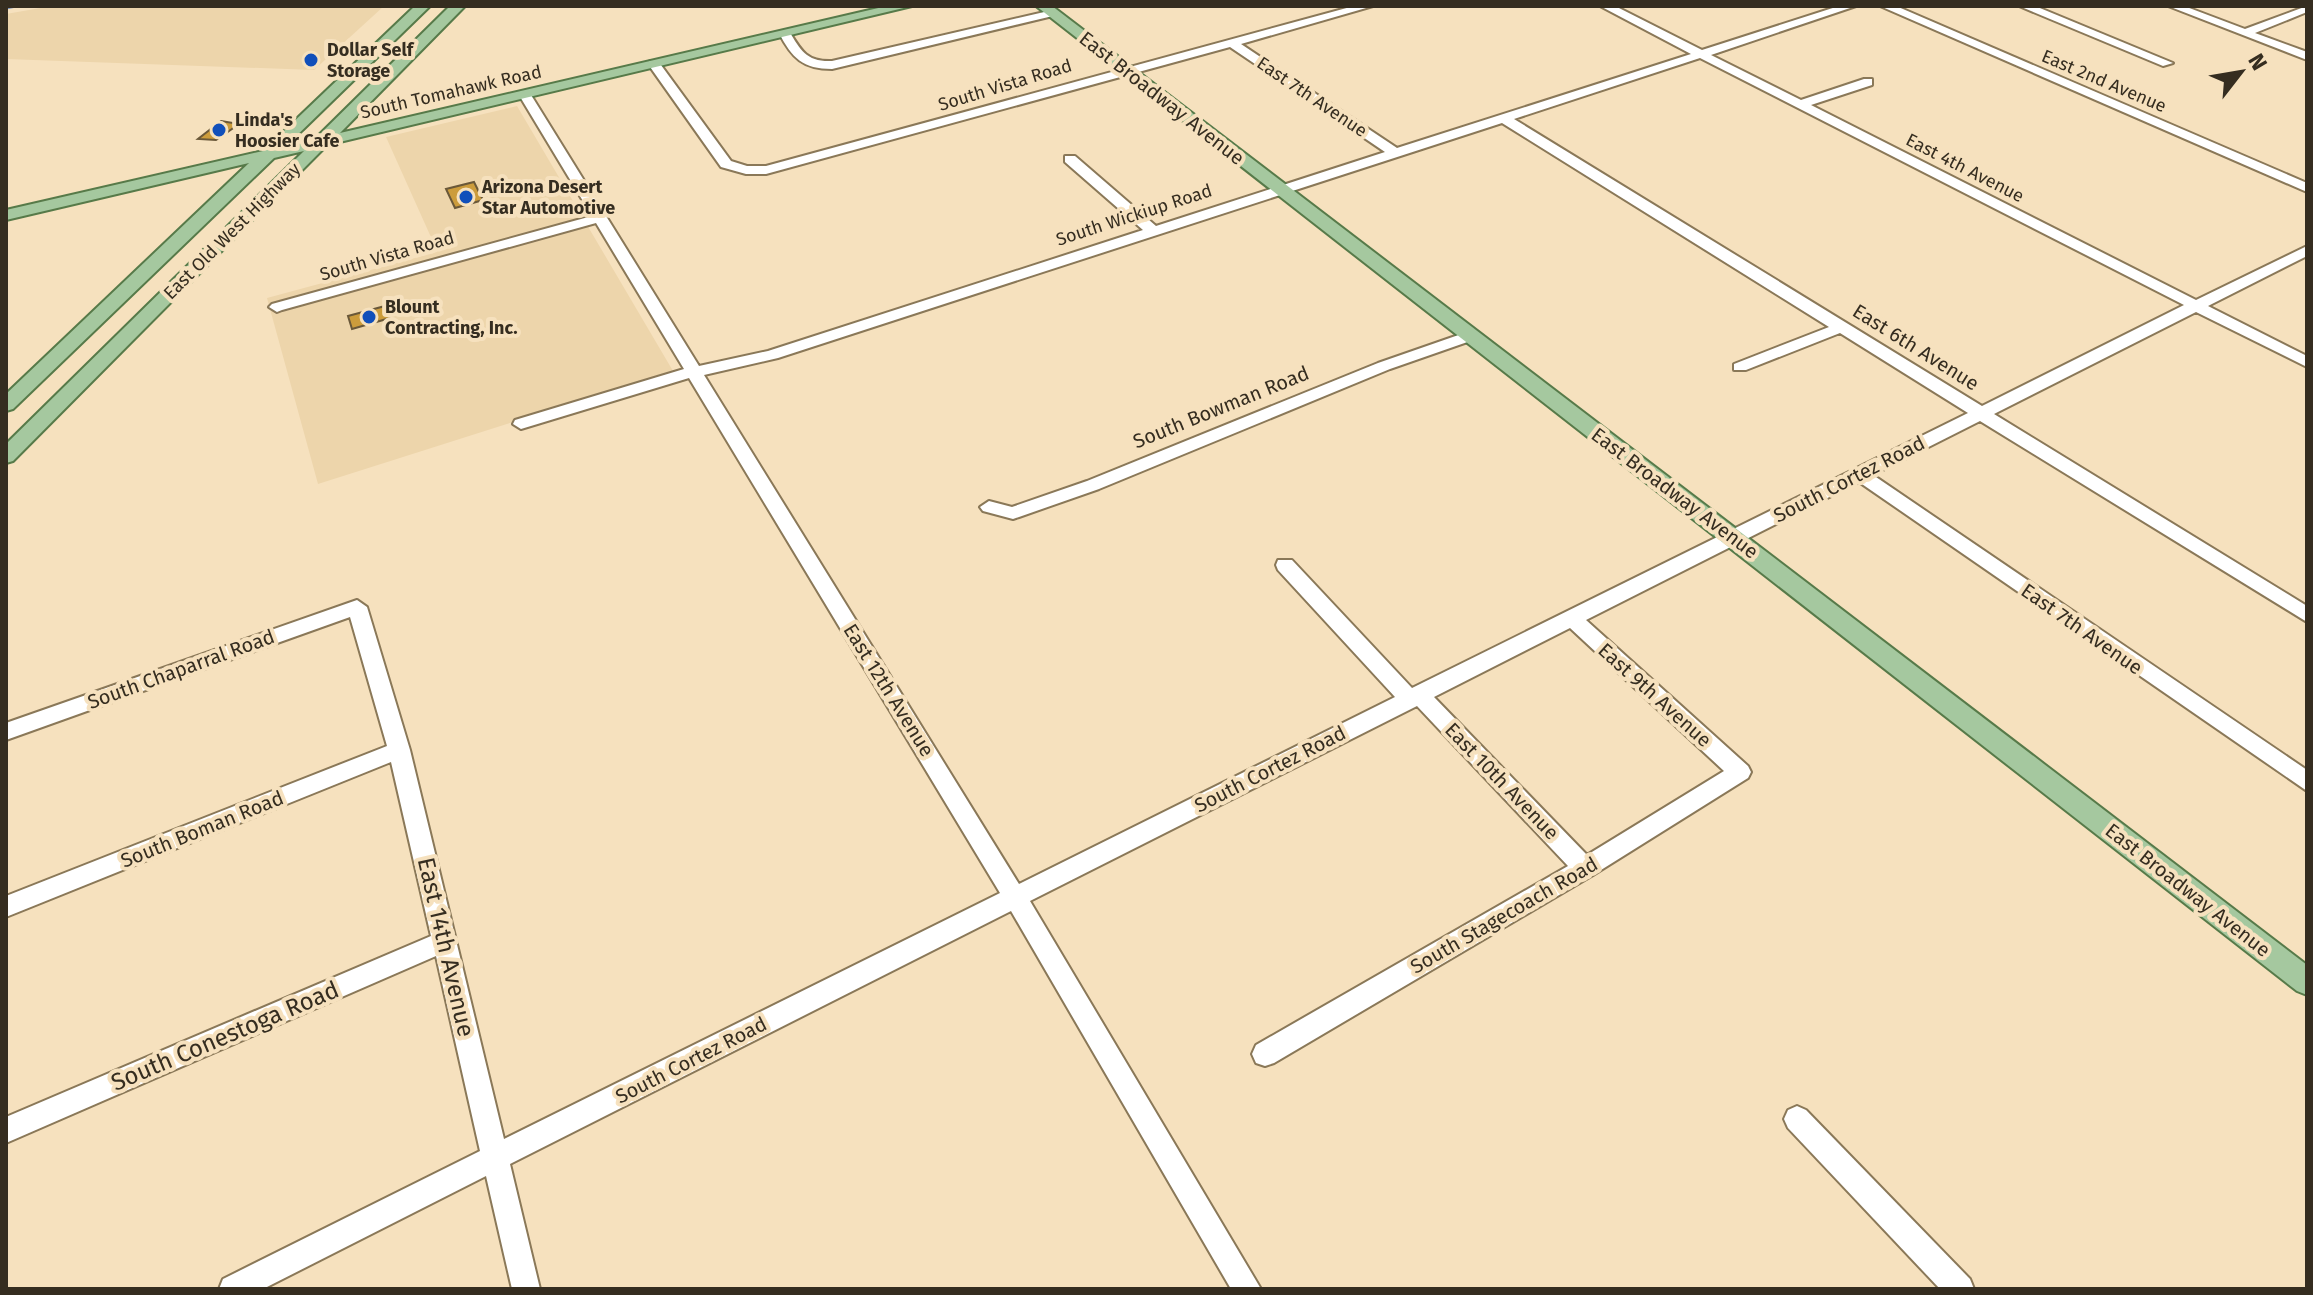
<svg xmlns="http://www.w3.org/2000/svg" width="2313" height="1295" font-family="'Fira Sans',sans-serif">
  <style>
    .built { fill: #edd5ab }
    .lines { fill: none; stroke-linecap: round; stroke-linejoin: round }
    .stream { stroke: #788fb8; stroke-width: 3 }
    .building { fill: #cc9c3c; stroke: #6a5839; stroke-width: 2 }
    .minor-casing { stroke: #8a7858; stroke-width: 4 }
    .major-casing { stroke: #577a49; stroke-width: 4 }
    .minor { fill: #fff; fill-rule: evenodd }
    .major { fill: #a5c89f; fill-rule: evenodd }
    .poi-dot { fill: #114fba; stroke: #f6e1be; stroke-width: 3 }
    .labels { text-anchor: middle; stroke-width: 8; stroke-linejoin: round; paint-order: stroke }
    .far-poi-label { font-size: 18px; font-weight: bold; fill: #352d20; stroke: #f6e1be; text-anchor: start }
    .far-street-label { font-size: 18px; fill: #352d20; stroke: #f6e1be }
    .street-label { font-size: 20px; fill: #352d20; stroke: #f6e1be }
    .near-street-label { font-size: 24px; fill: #352d20; stroke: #f6e1be }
  </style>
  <rect width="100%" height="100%" fill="#f6e1be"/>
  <g class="built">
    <path d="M52,6H384L314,70L6,59V14Z"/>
    <path d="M517,106L673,371L318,484L267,298L437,252L439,248L430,235L386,137Z"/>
  </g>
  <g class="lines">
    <path class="stream" d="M6,8L16,6"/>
  </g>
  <g class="building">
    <path d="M221,121L239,124L216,140L198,139Z"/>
    <path d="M474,182L483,200L455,208L446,189Z"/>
    <path d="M385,306L390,318L352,329L348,316Z"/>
  </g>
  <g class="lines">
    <defs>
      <g id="minor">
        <path d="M1354,6H1373L1241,44L1397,148L1691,54L1600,6H1615L1702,50L1839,6H1856L1711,55L1801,100L1864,79H1872V85L1811,105L2196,300L2307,246V256L2208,306L2307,356V367L2196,312L1994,414L2307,606V622L1980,421L1873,475L2307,770V791L1859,482L1586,620L1748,766L1751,772L1748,778L1593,875L1274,1063L1265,1066L1256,1063L1252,1054L1256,1045L1568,866L1417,706L1030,901L1261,1289H1231L1011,911L510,1164L540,1289H512L486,1176L263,1289H219L223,1279L480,1151L436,956L6,1143V1117L431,936L391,762L6,917V896L387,746L350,617L6,740V723L357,600L367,607L410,750L504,1139L1000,893L689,378L521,429L513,424L515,420L684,369L596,223L282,310L277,312L269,307L272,304L592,216L519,95L521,92L531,95L699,366L768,351L1143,230L1065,162V156H1075L1156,226L1385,152L1230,47L766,174H746L721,167L648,64L650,61H658L731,161L747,166H766ZM1700,58L2184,305L1982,406L1514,119ZM1502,123L1829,327L1734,364V370H1746L1840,333L1968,413L1412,688L1292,560H1278L1276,565L1278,570L1395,697L1019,884L704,375L778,358ZM1570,628L1724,771L1587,855L1434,697Z"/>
        <path d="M1880,6H1896L2307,183V192Z"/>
        <path d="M2019,6H2035L2173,63L2163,66Z"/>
        <path d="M2168,6H2184L2245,29L2307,6V12L2255,33L2307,52V60Z"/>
        <path d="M1053,10L1057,11V15L832,69C803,69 792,58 779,33L789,31C801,51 807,62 832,61Z"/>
        <path d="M1470,331L1476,333V339L1390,369L1099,489L1019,517L1013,519L983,511L980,507L989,501L1012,507L1087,481L1378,363Z"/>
        <path d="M1797,1106L1806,1110L1970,1279L1974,1289H1940L1788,1128L1784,1119L1788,1110Z"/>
      </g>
      <g id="major">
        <path d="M415,6H430L287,145L316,138L450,6H465L340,133L887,6H912L327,145L13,461L6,463V444L304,151L274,158L13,409L6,411V394L249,163L6,220V210L263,151Z"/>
        <path d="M1036,6H1052L2307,965V995L2297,991Z"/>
      </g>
    </defs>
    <use href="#minor" class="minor-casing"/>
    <use href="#major" class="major-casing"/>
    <use href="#minor" class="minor"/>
    <use href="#major" class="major"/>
  </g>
  <g class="poi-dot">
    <circle cx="311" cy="60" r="8"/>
    <circle cx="219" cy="130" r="8"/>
    <circle cx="466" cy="197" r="8"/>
    <circle cx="369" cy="317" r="8"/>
  </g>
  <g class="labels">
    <g class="far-poi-label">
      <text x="327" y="56">Dollar Self<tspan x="327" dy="21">Storage</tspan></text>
      <text x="235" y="126">Linda's<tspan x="235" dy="21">Hoosier Cafe</tspan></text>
      <text x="482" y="193">Arizona Desert<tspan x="482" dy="21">Star Automotive</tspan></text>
      <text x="385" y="313">Blount<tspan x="385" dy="21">Contracting, Inc.</tspan></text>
    </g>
    <g class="far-street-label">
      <text transform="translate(2104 81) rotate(23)" y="6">East 2nd Avenue</text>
      <text transform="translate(1005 85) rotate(-17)" y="6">South Vista Road</text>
      <text transform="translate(451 92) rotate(-13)" y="6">South Tomahawk Road</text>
      <text transform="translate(1312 97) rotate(34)" y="6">East 7th Avenue</text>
      <text transform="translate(1965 168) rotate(27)" y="6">East 4th Avenue</text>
      <text transform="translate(1134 215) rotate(-18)" y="6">South Wickiup Road</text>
      <text transform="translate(232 231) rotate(-45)" y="6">East Old West Highway</text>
      <text transform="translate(387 256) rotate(-16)" y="6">South Vista Road</text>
    </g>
    <g class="street-label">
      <text transform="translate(1162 98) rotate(38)" y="7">East Broadway Avenue</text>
      <text transform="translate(1916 347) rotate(32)" y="7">East 6th Avenue</text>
      <text transform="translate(1221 407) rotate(-22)" y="7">South Bowman Road</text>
      <text transform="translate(1849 479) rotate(-27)" y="7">South Cortez Road</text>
      <text transform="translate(1675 493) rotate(37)" y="7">East Broadway Avenue</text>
      <text transform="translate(2082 629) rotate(35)" y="7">East 7th Avenue</text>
      <text transform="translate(181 669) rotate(-20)" y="7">South Chaparral Road</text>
      <text transform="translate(889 690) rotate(58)" y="7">East 12th Avenue</text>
      <text transform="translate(1655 695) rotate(42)" y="7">East 9th Avenue</text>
      <text transform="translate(1270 769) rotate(-27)" y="7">South Cortez Road</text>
      <text transform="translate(1502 781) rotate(46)" y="7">East 10th Avenue</text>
      <text transform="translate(202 829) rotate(-22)" y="7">South Boman Road</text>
      <text transform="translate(2188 890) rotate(38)" y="7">East Broadway Avenue</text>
      <text transform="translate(1504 915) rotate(-30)" y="7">South Stagecoach Road</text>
      <text transform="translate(691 1060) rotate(-27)" y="7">South Cortez Road</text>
    </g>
    <g class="near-street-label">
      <text transform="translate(446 947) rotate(77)" y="8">East 14th Avenue</text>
      <text transform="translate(225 1036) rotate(-23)" y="8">South Conestoga Road</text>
    </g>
  </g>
  <rect width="2313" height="1295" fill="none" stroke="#352d20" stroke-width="16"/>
  <g transform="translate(2241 72) rotate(59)" stroke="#f6e1be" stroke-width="6" paint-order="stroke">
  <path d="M0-6L14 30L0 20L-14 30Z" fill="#352d20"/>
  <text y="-12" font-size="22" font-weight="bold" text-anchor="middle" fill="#352d20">N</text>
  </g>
</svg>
